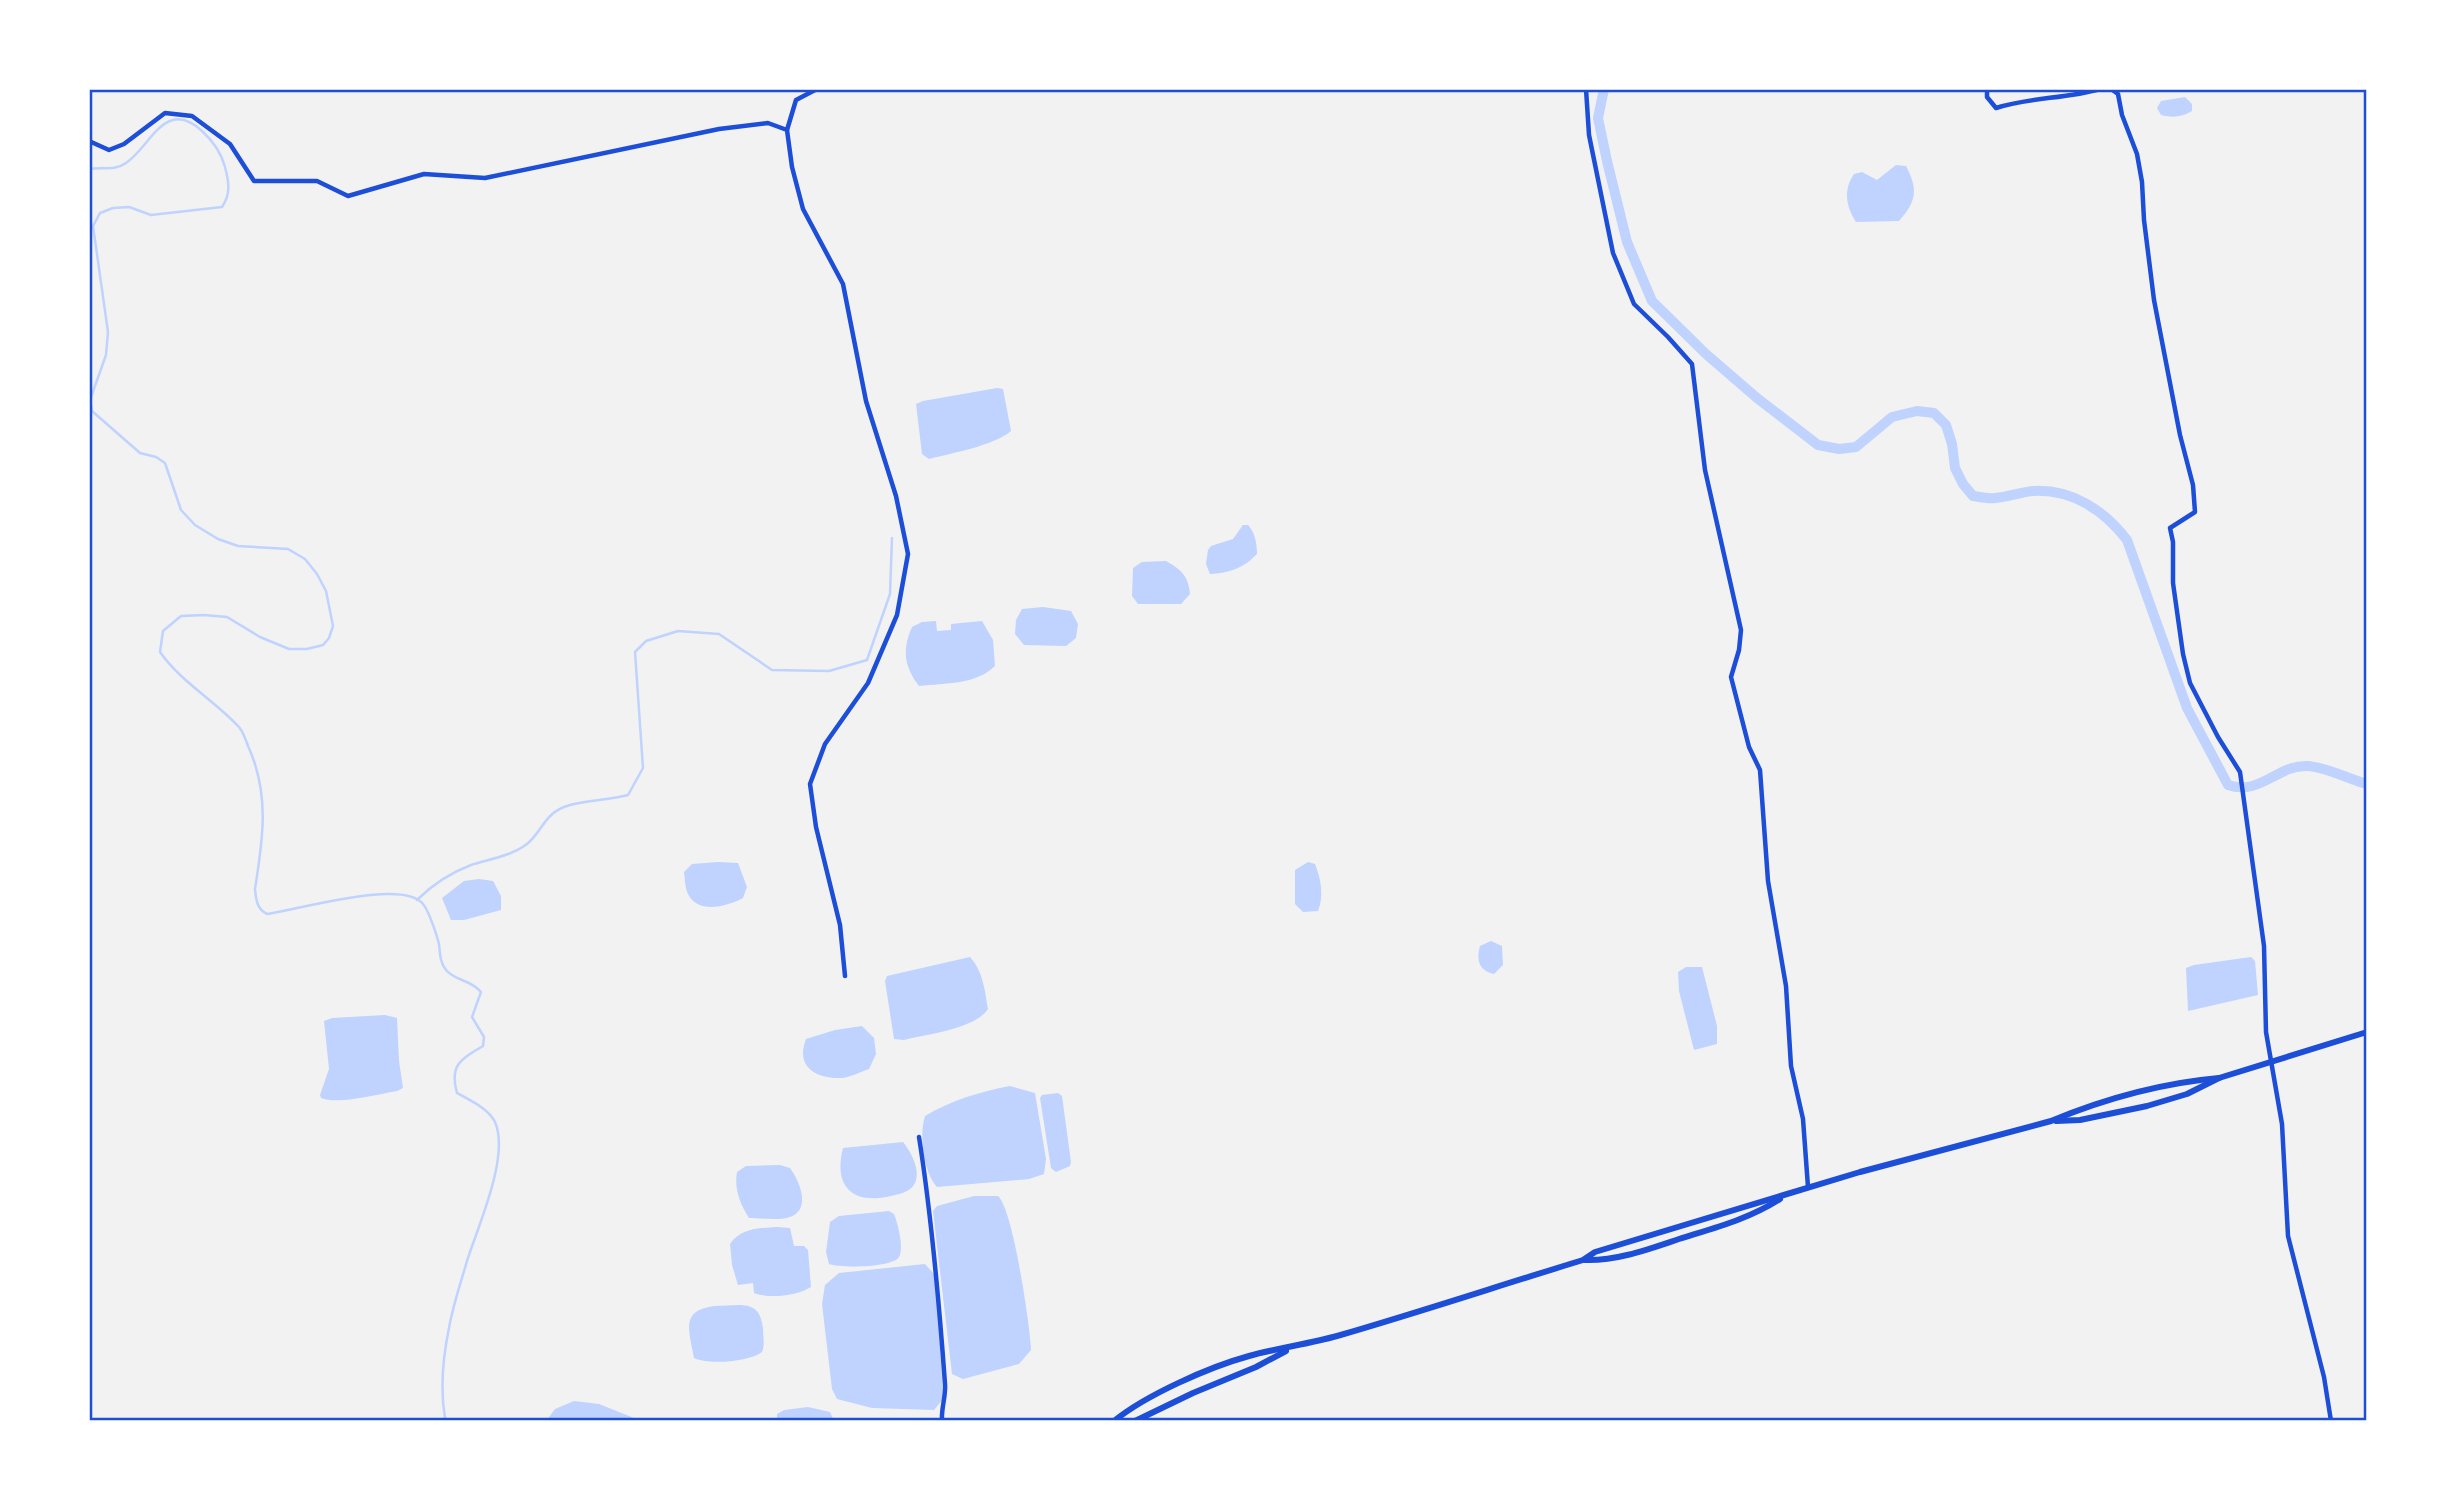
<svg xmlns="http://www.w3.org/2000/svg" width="2456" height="1510" font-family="Karla,sans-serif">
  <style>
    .water { fill: #bfd3fe }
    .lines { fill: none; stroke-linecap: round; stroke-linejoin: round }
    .stream { stroke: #bfd3fe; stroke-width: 2.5 }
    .canal { stroke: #bfd3fe; stroke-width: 10 }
    .minor { stroke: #1d4ed8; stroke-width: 4.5 }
    .primary { stroke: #1d4ed8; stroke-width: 6 }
    .neatline { fill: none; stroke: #1d4ed8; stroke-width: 2.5 }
  </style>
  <rect width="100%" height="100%" fill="#f2f2f2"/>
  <g class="water">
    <path d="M2185,97L2192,104V111C2182,117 2173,118 2161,115L2157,108L2161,101Z"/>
    <path d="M1896,165L1906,166C1918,189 1917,201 1899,221L1856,222C1846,206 1843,190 1854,174L1862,172L1877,180Z"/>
    <path d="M997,388L1003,389L1011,431C993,446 952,453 929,459L922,454L916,404L923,401Z"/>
    <path d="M1243,525H1248C1255,533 1257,543 1257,554C1244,568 1229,573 1210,574L1206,564L1208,550L1211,546L1233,539Z"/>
    <path d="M1166,561C1182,570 1188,576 1190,594L1181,604H1138L1132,596L1133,568L1142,562Z"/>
    <path d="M1043,607L1071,611L1078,624L1076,638L1066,646L1024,645L1015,634L1016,620L1022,609Z"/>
    <path d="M936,621L937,631L951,630V624L982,621L993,640L995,666C975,685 946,683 919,686C904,666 902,650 912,627L922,622Z"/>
    <path d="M718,862L738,863L747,887L743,898C728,906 698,915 688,894C685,888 685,879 684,872L692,864Z"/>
    <path d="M1308,862L1315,864C1321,879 1324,896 1318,911L1303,912L1295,904V870Z"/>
    <path d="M479,879L493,881L501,896V910L464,920H451L442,898L464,881Z"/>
    <path d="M1491,941L1502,946L1503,965L1494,974C1479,971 1476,960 1480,946Z"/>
    <path d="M970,957C983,971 985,991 988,1009C975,1029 927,1034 904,1040L894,1039L885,981L887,976Z"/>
    <path d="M2251,957L2255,961L2258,995L2188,1011L2186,968L2194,965Z"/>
    <path d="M1686,967H1702L1717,1026V1044L1694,1050L1679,991L1678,972Z"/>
    <path d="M385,1015L397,1018L399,1061L403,1088L397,1091C378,1094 338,1105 321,1098L320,1095L329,1069L324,1021L332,1018Z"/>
    <path d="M862,1026L874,1038L876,1054L869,1069C860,1072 851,1077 842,1078C816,1079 795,1067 806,1039L835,1030Z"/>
    <path d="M1010,1086L1035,1093L1046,1159L1044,1174L1029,1179L937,1187C923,1172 919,1134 925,1116C952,1100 979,1092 1010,1086Z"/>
    <path d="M1058,1093L1062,1096L1071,1162L1070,1166L1056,1172L1051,1168L1040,1098L1042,1095Z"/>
    <path d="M903,1142C911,1152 921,1170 915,1183C911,1192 899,1194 891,1196C853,1205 833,1187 843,1148Z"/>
    <path d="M780,1165L790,1168C799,1180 812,1209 790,1217C778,1221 761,1218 749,1218C740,1204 734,1189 737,1172L746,1166Z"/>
    <path d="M974,1196H998C1013,1209 1030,1326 1031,1350L1019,1364L963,1379L952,1374L933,1211L937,1206Z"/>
    <path d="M889,1211L894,1214C898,1224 904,1248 899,1257C892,1268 840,1268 829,1264L826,1252L830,1222L839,1216Z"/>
    <path d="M777,1227L790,1228L794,1246H804L808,1250L811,1287C796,1296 770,1299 754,1293L753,1283L738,1285L732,1265L730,1244C741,1228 760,1228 777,1227Z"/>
    <path d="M925,1264L934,1274L937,1292L943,1399L934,1410L872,1408L837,1399L832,1389L822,1304L825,1285L839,1273Z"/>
    <path d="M715,1306C740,1306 760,1298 763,1329C763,1337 765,1345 762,1352C749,1362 709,1365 694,1358C689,1330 680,1310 715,1306Z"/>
    <path d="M574,1401L599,1404L634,1418L635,1421H546L555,1409Z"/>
    <path d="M808,1407L830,1412L834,1421H777V1414L784,1410Z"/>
  </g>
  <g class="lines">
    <g class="stream">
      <path d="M89,169C101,167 115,171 126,163C151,146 165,97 202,131C213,141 221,152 225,167C229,182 231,194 222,207L151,215L129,207L113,208L100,213L93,226L108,332L106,355L90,400L92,411L140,453L156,457L165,463L181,510L195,525L218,539L238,546L288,549L305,559L317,574L326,591L333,626L329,638L323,645L307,649H289L260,637L227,617L204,615L181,616L163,631L160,652C181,682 214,700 239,727C243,732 246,740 248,746C270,794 263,839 255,889C256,900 257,909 267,914C297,910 403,878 423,904C429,911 437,936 439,944C440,953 440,963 446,970C455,981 470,979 481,992L472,1017L484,1037L483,1046C461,1059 449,1065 457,1093C469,1100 488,1108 495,1122C510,1156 478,1226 467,1261C461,1282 453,1305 449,1328C443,1357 440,1389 445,1418"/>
      <path d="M417,900C433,884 450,873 471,865C490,859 511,856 527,844C543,831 544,812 570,805C589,800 609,800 628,795L643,768L635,652L646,641L678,631L719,634L772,670L829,671L867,660L890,594L892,538"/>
    </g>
    <path class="canal" d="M1604,89L1598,118L1607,161L1627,242L1652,301L1706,354L1757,398L1818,445L1839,449L1856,447L1892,417L1917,411L1934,413L1946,425L1952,444L1955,468L1963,484L1973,496C1980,497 1988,499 1995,498C2008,497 2021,492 2033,491C2072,489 2104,510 2127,540L2187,708L2228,785C2260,796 2277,765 2307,766C2327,767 2348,779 2367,784"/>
    <g class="minor">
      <path d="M1586,89L1589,135L1613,253L1634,304L1668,337L1692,364L1705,470L1741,630L1739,650L1731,677L1749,747L1760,770L1768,881L1786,986L1791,1066L1803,1119L1808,1187"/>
      <path d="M1987,89V97L1996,108C2029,97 2066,99 2100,89"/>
      <path d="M2111,89L2118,94L2122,115L2137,154L2142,182L2144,220L2154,300L2180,435L2193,485L2195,512L2170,528L2173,542V583L2183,654L2190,683L2218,737L2240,772L2264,946L2266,1032L2282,1124L2288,1236L2324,1377L2331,1421"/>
      <path d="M787,130L796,100L817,89"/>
      <path d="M89,141L109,150L124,144L165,113L192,116L230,144L254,181H317L348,196L424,174L485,178L719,129L768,123L787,130L792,167L803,209L843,284L866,401L896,496L908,554L897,615L868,683L825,744L810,784L816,827L840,925L845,976"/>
      <path d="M919,1137C932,1219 939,1301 945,1384C946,1397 941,1408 942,1421"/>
    </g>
    <g class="primary">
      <path d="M2056,1121L2080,1120L2147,1106L2187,1094L2219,1078L2367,1032"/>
      <path d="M1585,1260C1617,1261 1649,1249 1679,1239C1714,1228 1749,1219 1780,1199"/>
      <path d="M1114,1421C1146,1395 1209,1367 1249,1356C1278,1348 1308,1344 1337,1336C1420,1312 1501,1285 1583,1260L1595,1252L1860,1172L2051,1121C2104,1099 2162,1083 2219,1078"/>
      <path d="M1135,1421L1193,1393L1256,1367L1286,1351"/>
    </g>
  </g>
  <rect width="2456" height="1510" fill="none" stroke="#ffffff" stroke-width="182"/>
  <rect x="91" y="91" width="2274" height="1328" class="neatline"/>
</svg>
